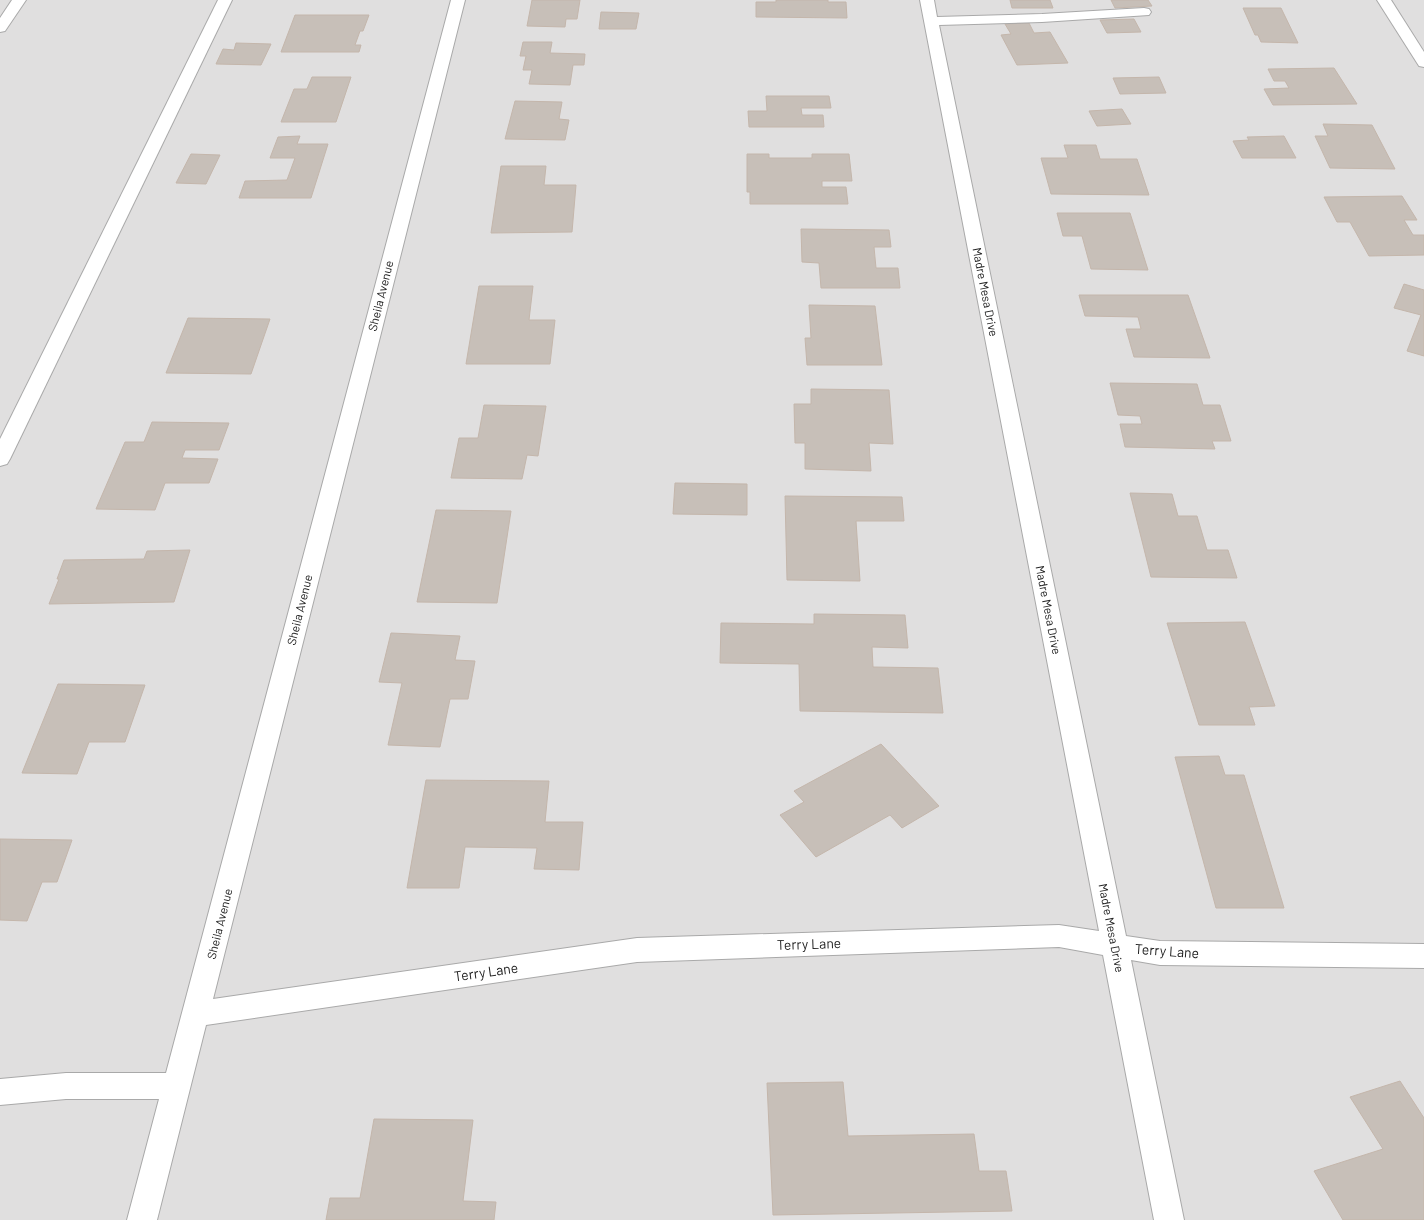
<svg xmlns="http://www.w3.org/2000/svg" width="1424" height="1220" font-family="Barlow,sans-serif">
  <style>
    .residential { fill: #e0dfdf }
    .building { fill: #c7bfb8; stroke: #c4b6ab }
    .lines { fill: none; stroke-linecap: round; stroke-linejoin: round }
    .minor-casing { stroke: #a9a9a9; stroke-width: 2 }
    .minor { fill: #fff; fill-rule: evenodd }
    .labels { text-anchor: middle; stroke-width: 3.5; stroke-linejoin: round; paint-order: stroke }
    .street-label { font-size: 12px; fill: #222; stroke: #fff }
    .near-street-label { font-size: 14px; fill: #222; stroke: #fff }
  </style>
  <rect width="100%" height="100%" fill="#f2efe9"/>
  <rect class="residential" x="0" y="0" width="1424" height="1220"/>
  <g class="building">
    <path d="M532,0H580L577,19H566L565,27L527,26Z"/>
    <path d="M776,0H828V2H846L847,18L756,17V2H776Z"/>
    <path d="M1010,0H1050L1053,8H1012Z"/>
    <path d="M1111,0H1148L1152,6L1115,8Z"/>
    <path d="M1243,8H1281L1298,43L1261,42L1258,35H1255Z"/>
    <path d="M601,12L639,13L636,29H599Z"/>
    <path d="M295,15H369L363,31H360L355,45H361L359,52H281Z"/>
    <path d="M1134,19L1141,32L1107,33L1100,20Z"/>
    <path d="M1029,23L1034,33L1050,32L1068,63L1017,65L1001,35L1011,34L1005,24Z"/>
    <path d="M523,42H552L550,53L585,54L584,65H573L570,85L529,84L532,70H523L526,56H520Z"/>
    <path d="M236,43L271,44L261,65L216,64L223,49L234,50Z"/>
    <path d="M1334,68L1357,104L1273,105L1264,89L1289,88L1285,81H1274L1268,69Z"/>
    <path d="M312,77H351L336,122H281L294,89H307Z"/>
    <path d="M1159,77L1166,93L1120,94L1113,78Z"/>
    <path d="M766,96H829L831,108H801L802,115H823L824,127H749L748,111H767Z"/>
    <path d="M515,101L562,102L559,119L569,120L565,140L505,139Z"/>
    <path d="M1122,109L1131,124L1097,126L1089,111Z"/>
    <path d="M1323,124L1372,125L1395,169L1330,168L1315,136H1328Z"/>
    <path d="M300,136L297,144H328L311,198H239L245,181L287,180L295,158H270L278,137Z"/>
    <path d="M1284,136L1296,158H1242L1233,141L1249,140L1247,137Z"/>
    <path d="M1064,145H1096L1100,159H1137L1149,195L1051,194L1041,158H1068Z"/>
    <path d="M191,154L220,155L206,184L176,183Z"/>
    <path d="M747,154H769V158H812V154H849L852,181H822V187H846L848,204H750V192H747Z"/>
    <path d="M501,166H546L544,185H576L572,232L491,233Z"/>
    <path d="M1402,196L1417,220H1404L1413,235H1424V255L1369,256L1350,222H1337L1324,197Z"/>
    <path d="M1057,213H1130L1148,270L1091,269L1082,236H1063Z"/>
    <path d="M801,229L889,230L891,247H874L876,268H898L900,288H821L819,263L802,262Z"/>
    <path d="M1404,284L1424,290V356L1407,351L1421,315L1394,308Z"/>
    <path d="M479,286H533L529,320H555L550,364H466Z"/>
    <path d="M1079,295H1188L1210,358L1134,357L1126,329H1141L1138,317L1085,316Z"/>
    <path d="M809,305L875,306L882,365H807L805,338H811Z"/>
    <path d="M188,318L270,319L251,374L166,373Z"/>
    <path d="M1110,383L1197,384L1203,405H1220L1231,441H1212L1215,449L1125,447L1120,424H1142L1140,416L1118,415Z"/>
    <path d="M811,389L889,390L893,444L869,443L871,471L805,469V443H795L794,404H811Z"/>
    <path d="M484,405L546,406L538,456L527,455L522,479L451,478L459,438H478Z"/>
    <path d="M152,422L229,423L219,450H185L182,458L218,459L209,483H165L155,510L96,509L125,442H144Z"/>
    <path d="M675,483L747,484V515L673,514Z"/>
    <path d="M1130,493L1172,494L1178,516H1197L1207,550H1228L1237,578L1151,577Z"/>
    <path d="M785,496L902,497L904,521H856L860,581L787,580Z"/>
    <path d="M436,510L511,511L497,603L417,602Z"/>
    <path d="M190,550L174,602L49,604L59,579H57L64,560L144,559L147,551Z"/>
    <path d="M814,614L905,615L908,648L872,647L873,667L938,668L943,713L800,711L799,664L720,663L721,623L814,624Z"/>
    <path d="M1245,622L1275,706L1249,707L1255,725H1199L1167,623Z"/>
    <path d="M391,633L460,636L455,660L475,661L468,699H450L440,747L388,745L402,683L379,682Z"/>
    <path d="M58,684L145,685L125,742H89L77,774L22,773Z"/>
    <path d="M881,744L939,806L902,828L890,815L816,857L780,815L804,802L794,791Z"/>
    <path d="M1219,756L1225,775H1244L1284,908H1216L1175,757Z"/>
    <path d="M426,780L549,781L545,822H583L579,870L534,869L537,848L465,847L459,888H407Z"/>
    <path d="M0,839L72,840L57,882H42L27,921L0,920Z"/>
    <path d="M1400,1081L1424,1118V1220H1343L1314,1171L1383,1149L1350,1097Z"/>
    <path d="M843,1082L848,1136L974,1134L979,1171H1006L1012,1211L773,1215L767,1083Z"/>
    <path d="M374,1119L473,1120L463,1201L496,1202L494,1220H326L330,1198H360Z"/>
  </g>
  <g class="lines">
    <defs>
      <g id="minor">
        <path d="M12,0H26L5,31L0,32V18Z"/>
        <path d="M218,0H232L10,459L7,464L0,466V439Z"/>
        <path d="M451,0H465L213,999L637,938L1059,925L1099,931L920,0H934L937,17L1042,14L1144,8L1149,9L1151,12L1149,15L1042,22L939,25L1126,936L1160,941L1424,944V968L1160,965L1131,960L1184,1220H1154L1103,955L1059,947L637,962L206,1025L157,1220H127L159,1099H66L0,1105V1079L66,1073H166Z"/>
        <path d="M1377,0H1391L1424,52V67L1419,66Z"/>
      </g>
    </defs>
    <use href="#minor" class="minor-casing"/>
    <use href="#minor" class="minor"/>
  </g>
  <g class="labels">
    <g class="street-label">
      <text transform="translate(985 292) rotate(79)" y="4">Madre Mesa Drive</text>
      <text transform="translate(381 296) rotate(-76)" y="4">Sheila Avenue</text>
      <text transform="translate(300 610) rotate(-76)" y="4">Sheila Avenue</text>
      <text transform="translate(1048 610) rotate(79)" y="4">Madre Mesa Drive</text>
      <text transform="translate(220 924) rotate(-76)" y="4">Sheila Avenue</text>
      <text transform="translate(1111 928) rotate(79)" y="4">Madre Mesa Drive</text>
    </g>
    <g class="near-street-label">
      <text transform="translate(809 944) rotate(-2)" y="5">Terry Lane</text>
      <text transform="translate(1167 951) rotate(4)" y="5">Terry Lane</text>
      <text transform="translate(486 972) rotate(-8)" y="5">Terry Lane</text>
    </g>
  </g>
</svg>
